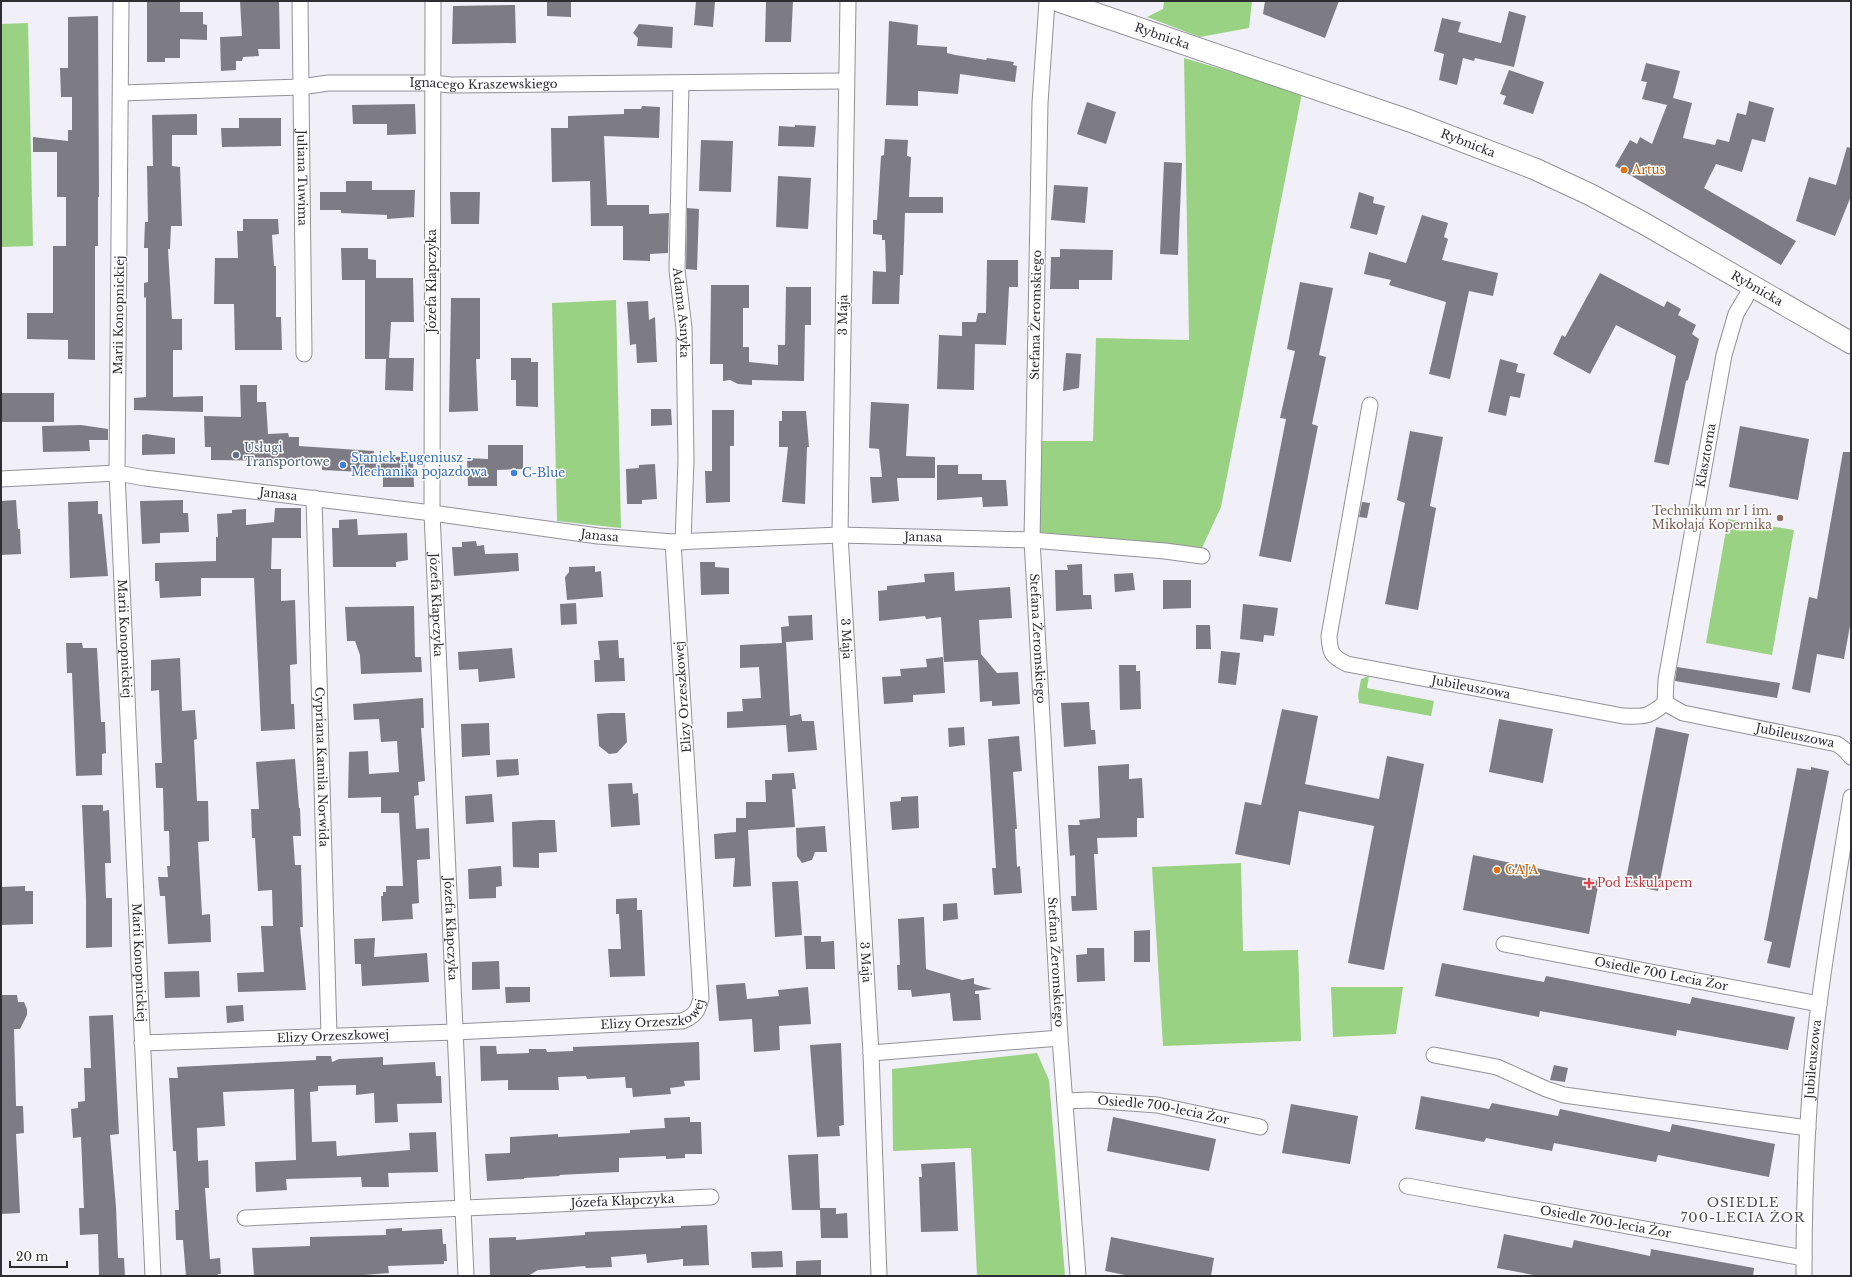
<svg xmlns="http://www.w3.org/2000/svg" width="1852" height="1277" viewBox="0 0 1852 1277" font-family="'Libre Baskerville',serif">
<rect width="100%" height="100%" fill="#f1eff8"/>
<path fill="#9ad283" d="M1164 1H1252L1249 28 1200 37 1147 17 1163 9Z
M28 23 33 246 1 247V24Z
M1184 58 1302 93 1221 507 1202 548 1038 532 1042 441H1093L1096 338 1189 340Z
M616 300 621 528 557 521 552 303Z
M1728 519 1794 530 1772 655 1706 643Z
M1369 676 1367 688 1434 701 1431 716 1359 703 1358 695 1361 679Z
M1241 863 1243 951 1298 950 1301 1041 1163 1046 1152 867Z
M1331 987H1403L1396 1034 1333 1037Z
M1037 1053 1049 1080 1065 1276H977L971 1148 893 1151 892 1069Z"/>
<path fill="#7d7c84" d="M147 1H180V12H203V24L207 25V40L180 39V58H165V62H147Z
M240 1H279L280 49H258L259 56 243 57 242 61H236V70L221 71 220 37 242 36Z
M547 1 571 2V17L547 16Z
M696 1H715L713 27 694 25Z
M766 1H793L791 42H765Z
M1265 1H1339L1325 38 1263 14Z
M515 5 516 43 452 44 453 6Z
M1509 11 1526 16 1514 67 1475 58 1474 61 1463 58 1457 85 1439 80 1444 54 1434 51 1442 18 1461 22 1458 32 1501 43Z
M98 16 99 197H98V246H95V360L68 359V340L27 339V313H53V246H66V197H57V152H33V137L68 141V130H72V97H61L60 68H68V17Z
M889 21 918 25 917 45 947 47V53L955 55 986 60 987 58 1014 62 1013 65 1017 66 1015 82 960 74 958 94 918 91V106L886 105Z
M639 24 673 27 672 48 637 46 638 38 633 33Z
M1646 63 1680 71 1673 98 1692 103 1683 138 1715 145 1717 139 1729 142 1737 113 1746 115 1749 101 1774 108 1765 142 1752 139 1742 172 1716 164 1704 188 1796 241 1781 265 1615 166 1630 140 1637 144 1640 137 1652 144 1667 105 1642 99 1647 82 1641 81Z
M1509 70 1544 82 1533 114 1503 104 1506 96 1500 94Z
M1087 102 1116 112 1106 144 1077 134Z
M415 104 416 134 387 135V124H353L352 105Z
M642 106 660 107 659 138 604 136 607 205H649V214L669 213 668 253 650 254V261L623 260V226H591L590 181 552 182 551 128H568V116L624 114V109H641Z
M197 114V135H172V166L180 167 182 226H171L170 249H168L172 319H182V350H173V397L203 396V412L134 410V398L146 397V297L144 298V283L148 282V248H144L145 222H148L147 166H153L152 115Z
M239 118H281V146L222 147 221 128H239Z
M795 125 816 126 814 147 778 146 779 126 795 127Z
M885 139 908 140 907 156 911 157 909 197H943V213H905L903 275H900L899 304H872L873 271 886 272 885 240H882V235L873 234V220H877L881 156 884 155Z
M701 140 733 141 731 192 699 191Z
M1847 147 1851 148V196L1835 236 1796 221 1809 177 1836 185Z
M1164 162 1182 163 1178 255 1160 254Z
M778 176 811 178 808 229 776 227Z
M346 181H372V190H415L414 217 387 219V215L341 213V210H320V192H346Z
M1054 185 1088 187 1085 223 1051 220Z
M450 192H480L479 224H451Z
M1359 192 1374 197 1373 203 1385 206 1377 235 1350 228Z
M687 208 699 209 697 270 686 269Z
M1422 215 1448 223 1444 237 1448 239 1442 260 1498 273 1493 296 1469 291 1450 379 1429 374 1446 302 1389 285 1391 280 1364 274 1369 252 1406 263Z
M243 219H278L279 234 272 235 274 266H276V317H281L282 350H235L234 304H214L215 258H238L237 231H243Z
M341 248H368V259L376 260V278H413L414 322H391L389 358H414L413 391 385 390 386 359H365V280H342Z
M1060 249 1113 250 1112 280H1079V289H1050L1051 257H1060Z
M987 260H1018V287H1009L1006 345 975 344 974 390 937 389 939 335 962 336V322H976L978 313H986Z
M1600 273 1664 307 1667 301 1681 309 1678 315 1696 325 1692 334 1699 339 1688 380 1686 381 1669 465 1654 462 1676 356 1616 325 1590 374 1553 354 1562 335 1565 337Z
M1300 282 1333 288 1319 355 1326 357 1312 424 1318 426 1291 562 1259 556 1286 419 1280 418 1295 351 1287 349Z
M711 285H749V308H743V347H749V362L778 365V345H785L786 287H811V325H805L804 381 752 380V385L738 384 730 380 723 381V364H710Z
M451 298H480V359H476L478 411 449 412Z
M648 301 649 320 655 317 657 362 637 363 636 344 630 345 627 302Z
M1066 353 1081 354 1079 388 1063 391Z
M511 358H531V362H538V407L516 406V380H511Z
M1500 359 1518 364 1516 372 1525 374 1520 398 1510 396 1506 416 1488 412Z
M240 385H257V402H266L268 434 288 433 289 437H299V446L374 451 373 456 406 457V461H413L414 487H383V473L322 470V461L211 460V447H205L204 416 241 417Z
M1 393H54V422H1Z
M871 402 909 404 906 456 935 457V478H897L899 501 872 503 870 477H882L879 449 869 448Z
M651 409H671L672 425 651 426Z
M712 410H734V446H730V502L706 503 705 471H712Z
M782 411H806L809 447H807L805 504 782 502 788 447H779V421H782Z
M81 425 108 429V440H89L90 451 43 452 42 426Z
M1740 426 1809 439 1798 500 1729 487Z
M1410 431 1443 437 1430 506 1436 508 1418 610 1385 604 1405 503 1397 500Z
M146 434 175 438V454L142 455V435Z
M488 445H523V469L497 470V486H468L467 458 488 459Z
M1843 452H1851V620L1844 659 1817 654 1810 693 1792 689 1809 597 1817 599Z
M655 464 657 499 642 500V504H627L626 469 639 468V465Z
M937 465H958V474H982V480H1006L1008 506 983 507 982 497 937 500Z
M16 500 18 529H20L21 554 1 555V501Z
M183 500V513H188L189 532 160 533V543L142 544 140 501Z
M98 501V514H102L108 576 70 578 68 502Z
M1362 502 1370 503 1367 518 1359 517Z
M275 508H301V538H272L271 569H281V601L295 600 297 664 290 665 291 704H294L295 729 261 731 254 578H201V596L160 598 159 581H155V563L216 561V537H218L217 514 232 513V510L246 509V525L274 522Z
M357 519 358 535 407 533 408 560 396 562V567H333L332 528H339V520Z
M476 541 477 546 484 545 485 554 518 553 519 571 454 576 452 547H462V542Z
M700 562H715V567L729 568V594L701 595Z
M1082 564 1083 595H1091L1092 609 1056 611 1055 570H1068L1067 565Z
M595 566V572L601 571 603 597 567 600 565 577 569 572V567Z
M954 572 955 591 1010 587 1012 618 979 620 981 654 997 673 1018 672 1020 704 992 706V701L980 702 978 660 944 662 941 617 926 619 925 616 879 621 878 591 887 590V586L925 582 924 574Z
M1133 573 1135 590 1115 592 1114 574Z
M1163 580H1191V608L1163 609Z
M576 603 577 624 561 625 560 604Z
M1243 604 1278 608 1274 636 1264 635 1263 642 1240 639Z
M414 606 415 657H421L422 672 361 674 360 655 355 641H347L345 607Z
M812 615 813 640 786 642 790 716 801 714 802 721H814L817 750 788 752 786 725 727 728V712L743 711 742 699 761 698 759 667 740 668V645L782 643 781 627 789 626 788 616Z
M1196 625H1210L1211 649H1196Z
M618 640 619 658H624L625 681 595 682 594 660H600L598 641Z
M66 643H82L83 648H97L101 722H105L106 753 102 754V775L76 776 72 673H67Z
M512 648 515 678 479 682 478 669 459 670 458 652Z
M1221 651 1240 653 1236 685 1218 683Z
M943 657 945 693 913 695V702L884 704 882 677 901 676 900 669 927 667 926 659Z
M180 658 182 711 195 710 197 739 194 740 197 801H208L209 841 198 842 202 915 210 914 211 942 168 944 165 896H160L158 877H168L167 866H170L169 831H164L163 788H156L155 763H162L159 690 151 691V660Z
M1119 665H1136V671H1140L1141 709 1120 710Z
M1677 667 1780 683 1777 698 1675 681Z
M423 698 424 728H421L425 781 418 782 419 795 414 796 416 829 429 828 430 859 417 860 419 903 412 904 413 919 382 921 381 896H383V892H386V886H403L399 813H381V797L348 798 349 752 368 751 369 774 399 772 397 741 381 742 379 719 354 720 353 704Z
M1089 702 1091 730H1095L1096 744 1064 747 1061 703Z
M1282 709 1318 716 1305 784 1379 799 1387 756 1424 764 1384 970 1348 963 1374 826 1299 811 1290 865 1235 854 1245 802 1261 805Z
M610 713H625L627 742 617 753 609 754 599 746 597 714Z
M1499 719 1553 729 1543 783 1489 772Z
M489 723 490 755 462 757 461 724Z
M964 727 965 745 949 747 948 728Z
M1656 727 1689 734 1658 891 1625 884Z
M1019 736 1022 771 1013 772 1017 829H1015L1017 867 1020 866 1022 893 994 895 992 868H996L988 739Z
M295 759 299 808H300L301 836H293L295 865H301L303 927H300L306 990 238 992 237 973 264 972 261 926H273L272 890 258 891 255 838H252L251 809H259L256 762Z
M518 759 519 775 497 777 496 760Z
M1129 764V779L1142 778 1144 818H1137V837L1097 838 1098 854H1094L1097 910 1072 911 1071 896H1076L1075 855 1070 856 1068 825H1080L1079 820 1100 818 1098 766Z
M1811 767 1829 771 1790 968 1767 963 1772 942 1764 940 1797 768 1811 770Z
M794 773 796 789H792L795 827 748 830 751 886 733 887 735 858 715 859 714 834 736 832V818H746V802H766L765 780H772V774Z
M632 783 633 794 638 793 640 825 611 827 608 784Z
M492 794 494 822 466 824 465 796Z
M918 796 919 828 892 830 890 802 901 801V797Z
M82 805H103V811L109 810 111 863H105L106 898H112V947L86 948V899Z
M540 820H555L557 852 539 853V868L513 867 512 822Z
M825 826 827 852H815L812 860 802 863 797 856 796 828Z
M1473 855 1599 881 1589 934 1463 910Z
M501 866 502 886 496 887V898L469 899 468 869Z
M798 881 802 935 775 937 772 882Z
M25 886V891H33V924L1 925V887Z
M637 898V910H642L645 976 610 977 608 949H621L619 914H616V899Z
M957 903 958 919 943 921V904Z
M924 917 926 969 962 980 974 978V984L992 989 975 991V994H979L981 1020 953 1021 950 993 912 997 911 990H898L897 965H900L898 919Z
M1150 930V962H1134V931Z
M804 936H821V942L834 941 835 969H806Z
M375 938 374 957 427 953 429 982 362 986 361 964H355L354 939Z
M1087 948H1104L1105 981 1077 982 1076 955 1087 954Z
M499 961 500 989 472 990V962Z
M1442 963 1544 982 1546 976 1690 1004 1692 997 1795 1017 1788 1050 1677 1030 1676 1036 1540 1011 1539 1017 1435 996Z
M199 971 200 997 165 998 164 972Z
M745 983 747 999 779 996 778 990 808 987 811 1024 779 1026 780 1050 754 1052 752 1019 719 1021 716 985Z
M505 987H530V1002L506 1003Z
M1 995H17L18 1002H24L27 1009V1015L20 1029H14L16 1106H23L24 1133 16 1134 20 1213 1 1214Z
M243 1005 244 1021 227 1023 226 1006Z
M113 1015 119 1134 110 1135 116 1207 118 1258H124L125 1276H99L98 1234 80 1235 79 1208H84L81 1137 73 1138 71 1109 78 1108V1102L85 1101 84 1068H91L89 1016Z
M699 1042 700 1080 684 1081 685 1086 670 1088 671 1094 633 1097 632 1088H626L625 1077 587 1079 586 1076 558 1077 559 1090H508V1080L481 1081 480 1046H496L497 1054 529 1053V1049H546L547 1052 573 1051V1047Z
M841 1043 844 1125 839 1126 840 1136 817 1137 810 1045Z
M316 1056H331L332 1062 339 1059 383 1057V1065L435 1062 436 1076H441L442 1103 397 1104 398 1122 375 1123 374 1093 356 1095V1085L318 1086V1091L310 1092 312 1142 336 1141 337 1156 410 1150 409 1133 436 1132 438 1172 388 1173 389 1187H362L361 1177 286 1179 287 1190 256 1192 255 1162 296 1160 294 1089 223 1092 225 1126 197 1128 198 1161 208 1160 209 1188H205L210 1259 220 1258 221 1274H218V1276H186L183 1240H176L175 1210H179L176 1151H173L169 1078H178L177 1067 316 1060Z
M1554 1065 1568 1068 1565 1082 1550 1080Z
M1421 1096 1489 1109 1492 1103 1558 1116 1560 1109 1670 1132 1672 1124 1775 1144 1769 1177 1658 1155 1656 1162 1554 1143 1552 1151 1486 1138 1484 1142 1415 1129Z
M1291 1104 1358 1116 1350 1164 1282 1153Z
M690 1117V1122H701L702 1154H685V1158L666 1159V1156L619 1158V1172L559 1175 560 1176 524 1178V1179L487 1181 485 1154 510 1153V1137L558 1134V1137L630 1133V1130L665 1128 664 1118Z
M1113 1117 1216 1139 1209 1171 1107 1151Z
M818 1154 820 1208H836V1214L847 1213 848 1238H821L820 1210H792L788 1155Z
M955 1162 958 1231 921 1232 919 1177H922L921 1164Z
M707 1225 709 1265 683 1266V1259L647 1263 646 1254 611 1257 612 1267 586 1268 585 1266 538 1270 528 1276H490L489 1238 516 1237V1240L585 1235V1232L681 1228V1226Z
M402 1228V1231L442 1229 443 1244H446L447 1261H444V1264L388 1266 389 1273 364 1275 254 1276 252 1248 310 1246V1237L386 1235V1229Z
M1504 1234 1572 1248 1574 1240 1650 1256 1651 1249 1754 1268 1753 1276H1539L1497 1268Z
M1111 1237 1214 1258 1211 1276H1130L1105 1271Z
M782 1251 783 1267 752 1268 751 1252Z
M821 1260V1276H796V1261Z"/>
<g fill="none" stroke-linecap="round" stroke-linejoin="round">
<defs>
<g id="street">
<path id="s1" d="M121 1 117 473 153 1276"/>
<path id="s2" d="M300 1 304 354"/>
<path id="s3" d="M433 1 432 513 466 1276"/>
<path id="s4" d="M848 1 840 535 871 1053 879 1276"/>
<path id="s5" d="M1047 1 1040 103 1032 540 1060 1038 1078 1276"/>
<path id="s6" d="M681 83 677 270 684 328 686 460 683 542"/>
<path id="s7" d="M121 93 301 87 328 83H432L451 85 846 81"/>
<path id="s8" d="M1370 405 1329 636C1330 653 1331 656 1347 664L1623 716C1644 717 1649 717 1665 703"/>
<path id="s9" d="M1 479 117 473 145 478 432 513 598 536 673 542 840 535 1032 540 1165 551 1202 556"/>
<path id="s10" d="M314 498 329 1036"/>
<path id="s11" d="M1665 703 1666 680 1724 355 1736 314 1753 285"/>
<path id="s12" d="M1665 703 1683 713 1837 744 1845 750 1851 757"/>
<path id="s13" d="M1504 944 1819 1004"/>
<path id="s14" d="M142 1043 455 1032 682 1021C695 1016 698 1011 701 998L673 542"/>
<path d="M871 1053 1060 1038"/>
<path d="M1434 1055 1497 1067 1546 1089 1564 1095 1808 1128"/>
<path id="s15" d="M1065 1101 1090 1100 1157 1105 1260 1127"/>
<path id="s16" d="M1407 1186 1804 1258"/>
<path id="s17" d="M245 1218 711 1197"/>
<path id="s18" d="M1804 1276C1804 1185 1807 1094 1819 1004 1828 934 1840 866 1851 797"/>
</g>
<g id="secondary">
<path id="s19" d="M1059 1 1410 121 1535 169 1589 194 1645 224 1851 343"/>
</g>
</defs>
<use href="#street" stroke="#929199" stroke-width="17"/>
<use href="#secondary" stroke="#929199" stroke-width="23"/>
<use href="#street" stroke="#fff" stroke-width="15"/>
<use href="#secondary" stroke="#fff" stroke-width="21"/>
</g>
<g fill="#e8710a" stroke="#fefefe" stroke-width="1.5">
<circle cx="1624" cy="170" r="4"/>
<circle cx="1497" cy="870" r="4"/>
</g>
<circle fill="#5c6f8a" stroke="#fefefe" stroke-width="1.5" cx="236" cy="455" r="4"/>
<g fill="#3f7fe0" stroke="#fefefe" stroke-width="1.5">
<circle cx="343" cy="465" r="4"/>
<circle cx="514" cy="473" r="4"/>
</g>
<circle fill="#8d6e63" stroke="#fefefe" stroke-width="1.5" cx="1780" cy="518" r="4"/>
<path fill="#e0444e" stroke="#fefefe" stroke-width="1.5" d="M1587 877h4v4h4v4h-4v4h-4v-4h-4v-4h4z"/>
<g text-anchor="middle" stroke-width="3" stroke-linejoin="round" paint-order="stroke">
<g font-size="12" fill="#2e2d31" stroke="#fefefe">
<text dy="4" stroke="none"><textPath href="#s19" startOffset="109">Rybnicka</textPath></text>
<text dy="4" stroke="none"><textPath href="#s7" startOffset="363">Ignacego Kraszewskiego</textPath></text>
<text dy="4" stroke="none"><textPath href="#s19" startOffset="433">Rybnicka</textPath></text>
<text dy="4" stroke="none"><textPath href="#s2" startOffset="177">Juliana Tuwima</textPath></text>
<text transform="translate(432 281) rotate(-90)" y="4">Józefa Kłapczyka</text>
<text dy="4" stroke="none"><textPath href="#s19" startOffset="757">Rybnicka</textPath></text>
<text dy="4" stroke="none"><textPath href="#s6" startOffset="230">Adama Asnyka</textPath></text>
<text transform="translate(119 315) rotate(-89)" y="4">Marii Konopnickiej</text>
<text transform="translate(843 315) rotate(-89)" y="4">3 Maja</text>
<text transform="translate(1036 315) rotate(-89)" y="4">Stefana Żeromskiego</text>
<text dy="4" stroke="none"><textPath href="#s11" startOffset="251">Klasztorna</textPath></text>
<text dy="4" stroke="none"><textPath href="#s9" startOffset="279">Janasa</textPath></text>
<text dy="4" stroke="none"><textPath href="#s9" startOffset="603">Janasa</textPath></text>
<text dy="4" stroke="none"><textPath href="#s9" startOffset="927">Janasa</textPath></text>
<text dy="4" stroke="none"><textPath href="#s3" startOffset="604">Józefa Kłapczyka</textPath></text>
<text dy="4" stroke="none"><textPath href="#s1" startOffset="638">Marii Konopnickiej</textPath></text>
<text dy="4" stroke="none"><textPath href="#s4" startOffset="638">3 Maja</textPath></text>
<text dy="4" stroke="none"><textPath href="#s5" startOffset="638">Stefana Żeromskiego</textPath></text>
<text dy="4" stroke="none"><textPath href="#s8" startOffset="397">Jubileuszowa</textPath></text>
<text transform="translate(683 697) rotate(-94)" y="4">Elizy Orzeszkowej</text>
<text dy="4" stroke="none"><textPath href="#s12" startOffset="135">Jubileuszowa</textPath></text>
<text dy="4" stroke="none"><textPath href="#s10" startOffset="269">Cypriana Kamila Norwida</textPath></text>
<text dy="4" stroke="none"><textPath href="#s3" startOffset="928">Józefa Kłapczyka</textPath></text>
<text dy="4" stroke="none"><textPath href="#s1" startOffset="962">Marii Konopnickiej</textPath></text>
<text dy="4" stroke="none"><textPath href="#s4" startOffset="962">3 Maja</textPath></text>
<text dy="4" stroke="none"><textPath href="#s5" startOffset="962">Stefana Żeromskiego</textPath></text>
<text dy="4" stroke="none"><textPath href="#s13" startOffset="160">Osiedle 700 Lecia Żor</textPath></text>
<text dy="4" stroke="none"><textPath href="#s14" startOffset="515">Elizy Orzeszkowej</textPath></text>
<text dy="4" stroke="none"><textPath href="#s14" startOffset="191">Elizy Orzeszkowej</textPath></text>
<text dy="4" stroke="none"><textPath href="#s18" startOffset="217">Jubileuszowa</textPath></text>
<text dy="4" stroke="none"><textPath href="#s15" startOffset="99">Osiedle 700-lecia Żor</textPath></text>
<text dy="4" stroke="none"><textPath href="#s17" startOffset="378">Józefa Kłapczyka</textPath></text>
<text dy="4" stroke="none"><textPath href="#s16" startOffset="202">Osiedle 700-lecia Żor</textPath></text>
</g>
<g font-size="12" fill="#c56008" stroke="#fefefe" text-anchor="start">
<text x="1632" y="174">Artus</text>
<text x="1505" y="874">GAJA</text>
</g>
<g font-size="12" fill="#4e5e75" stroke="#fefefe" text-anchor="start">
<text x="244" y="452">Usługi<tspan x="244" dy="14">Transportowe</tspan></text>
</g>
<g font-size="12" fill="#366cbe" stroke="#fefefe" text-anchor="start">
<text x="351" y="462">Staniek Eugeniusz -<tspan x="351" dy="14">Mechanika pojazdowa</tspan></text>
<text x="522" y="477">C-Blue</text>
</g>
<g font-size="12" fill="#785e54" stroke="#fefefe" text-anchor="end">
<text x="1772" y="515">Technikum nr 1 im.<tspan x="1772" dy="14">Mikołaja Kopernika</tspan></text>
</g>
<g font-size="12" fill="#be3a42" stroke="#fefefe" text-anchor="start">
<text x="1597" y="887">Pod Eskulapem</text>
</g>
<g font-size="13" letter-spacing="1" fill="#514f56" stroke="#fefefe">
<text x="1743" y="1207">OSIEDLE<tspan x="1743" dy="15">700-LECIA ŻOR</tspan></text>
</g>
</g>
<rect width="1852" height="1277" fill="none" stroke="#2e2d31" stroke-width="4"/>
<path d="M10 1261v6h57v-6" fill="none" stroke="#2e2d31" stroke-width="2"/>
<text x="16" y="1261" font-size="12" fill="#2e2d31" stroke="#fefefe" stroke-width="3" paint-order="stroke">20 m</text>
</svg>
